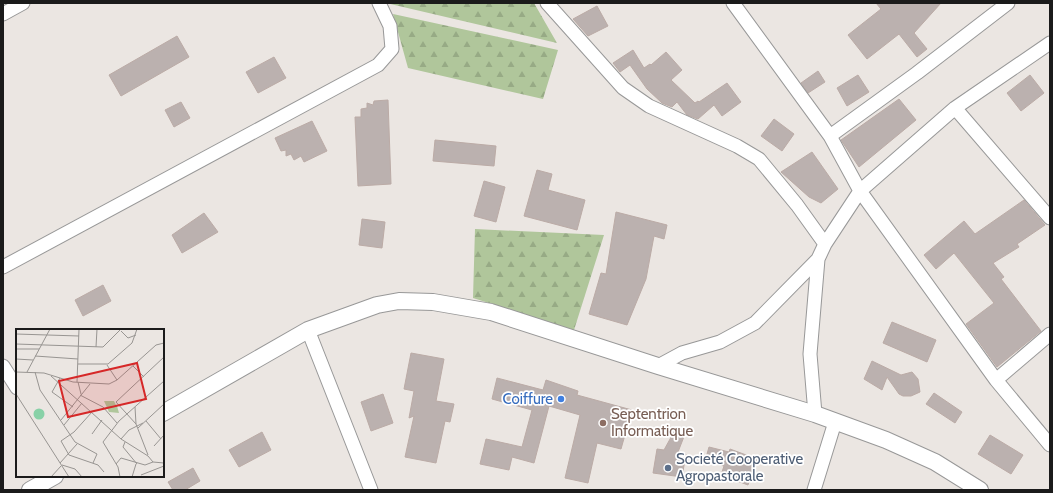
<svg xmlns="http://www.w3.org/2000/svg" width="1053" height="493" viewBox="0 0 1053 493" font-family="Cabin,sans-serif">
<defs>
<pattern id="forest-firs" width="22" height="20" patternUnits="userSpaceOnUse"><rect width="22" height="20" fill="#b0c69b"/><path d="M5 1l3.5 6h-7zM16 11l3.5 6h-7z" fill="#97aa85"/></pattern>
</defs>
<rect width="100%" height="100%" fill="#ebe6e2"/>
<path fill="url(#forest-firs)" d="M385 3H534L557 43 386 3Z
M393 14 558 50 543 99 408 68Z
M475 229 604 235 574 330 473 298Z"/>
<path fill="#bbb1af" stroke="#bbaba6" d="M876 3H941L914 33 927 49 917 57 899 34 867 59 848 35 881 9Z
M597 6 608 26 588 36 573 19Z
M177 36 189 57 121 96 109 75Z
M633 50 644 68 650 64 651 65 666 52 682 70 671 80 695 103 698 101 699 102 727 83 741 102 722 116 714 105 698 119 687 115 677 102 672 107 662 103 647 89 630 65 620 72 613 63Z
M274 57 286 78 258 93 246 72Z
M818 71 825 82 808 93 801 83Z
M858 75 869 92 847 106 837 88Z
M1030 75 1044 93 1021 111 1007 93Z
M899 99 916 120 859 167 841 140Z
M388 100 391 184 358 186 355 117H361V109L367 108V103L373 105 374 101Z
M181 102 190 118 174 127 165 110Z
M774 119 794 134 782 151 761 136Z
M312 121 327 151 304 162 301 156 294 160 291 154 286 156V150L281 151 275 138Z
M435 140 496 146 494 166 433 161Z
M812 152 838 189 821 203 809 197 781 172Z
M537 170 552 174 548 190 585 200 577 230 524 216Z
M484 181 505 187 496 222 474 216Z
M1024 200 1045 225 1017 244 1019 247 993 263 1004 277 1001 279 1041 331 997 367 966 324 994 303 954 253 936 269 924 255 964 221 975 234Z
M616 212 667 225 664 239 654 236 646 279 627 325 589 314 601 273 606 274Z
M204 213 218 232 182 253 172 235Z
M362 219 385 222 382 248 359 245Z
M103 285 111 301 83 316 75 300Z
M892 322 936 340 927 362 883 343Z
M411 353 444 359 436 401 454 404 450 422 445 421 436 463 405 457 414 416 409 418 414 391 404 389Z
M872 361 901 375 912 372 918 379 920 392 911 396H903L899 394 887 377 882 390 864 379Z
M497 378 543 390 546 380 578 391 577 395 632 410 621 449 597 443 588 483 565 478 580 415 549 406 534 463 512 457 509 470 480 464 486 439 522 447 532 410 492 399Z
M934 393 962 412 955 423 926 404Z
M383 394 393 423 371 431 361 402Z
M675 430 685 434 678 452 686 454 682 477 653 473 657 449 664 450Z
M262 432 271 450 239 467 229 450Z
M990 435 1023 455 1011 474 978 454Z
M709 447 729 452 730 449 757 459 748 485 721 475 724 466 705 461Z
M193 468 200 481 185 490H173L168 482Z"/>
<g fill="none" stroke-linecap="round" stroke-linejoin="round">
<defs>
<path id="minor" d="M547 3 623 88 649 106 737 146 759 159 797 205 825 244
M733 3 830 136 860 191 996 380 1050 445
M3 14 23 3
M955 108 1050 218
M830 136 917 73 1008 3
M3 267 378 65 392 49 390 26 379 3
M308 330 371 490
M3 366 17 388
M658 366 682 353 720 342 755 323 818 259 825 244 860 191 955 108 1050 43
M996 380 1050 334
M815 414 810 354 818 259
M814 490 835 422"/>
<path id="tertiary" d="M163 413 308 330 377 305 399 301 433 302 491 312 658 366 815 414 886 440 935 462 980 490
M30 490 55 476"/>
</defs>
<use href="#minor" stroke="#989898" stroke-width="15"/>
<use href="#tertiary" stroke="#989898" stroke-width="18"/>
<use href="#minor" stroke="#fff" stroke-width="13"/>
<use href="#tertiary" stroke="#fff" stroke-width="16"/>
</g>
<circle fill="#3f7fe0" stroke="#fff" stroke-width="1.5" cx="561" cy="399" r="4"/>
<circle fill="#8d6e63" stroke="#fff" stroke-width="1.5" cx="603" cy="423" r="4"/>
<circle fill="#5c6f8a" stroke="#fff" stroke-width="1.5" cx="668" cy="468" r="4"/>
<g text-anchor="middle" stroke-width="3.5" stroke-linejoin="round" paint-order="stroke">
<g font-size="15" fill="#366cbe" stroke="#fff" text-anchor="end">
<text x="553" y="404">Coiffure</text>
</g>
<g font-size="15" fill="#785e54" stroke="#fff" text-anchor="start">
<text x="611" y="419">Septentrion<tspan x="611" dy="17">Informatique</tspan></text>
</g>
<g font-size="15" fill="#4e5e75" stroke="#fff" text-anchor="start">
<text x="676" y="464">Societé Cooperative<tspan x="676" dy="17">Agropastorale</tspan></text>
</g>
</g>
<g transform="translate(16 329)">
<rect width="148" height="148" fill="#ebe6e2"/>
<path d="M88 72H98L100 76H95L101 77 103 84 93 83Z" fill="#b0c69b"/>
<path d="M17.5 85a5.5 5.5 0 1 1 11 0a5.5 5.5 0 1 1-11 0Z" fill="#88d1a7"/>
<path fill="none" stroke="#989592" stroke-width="1" d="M105 2 112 9 120 6M0 5 63 7M0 15 87 18 105 0M80 18 81 0M0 20H23M19 27 62 30M0 30 17 31M62 35H92L116 14 121 0M91 36 101 51M117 37 128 48M0 43 28 44 57 53 93 55 101 51 140 16 148 14M11 43 34 0M19 43 24 61 59 113 81 125 77 134M35 47 105 110 132 127 137 133 148 134M44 49 36 63 57 78M61 53 63 0M62 53 65 65M0 65 53 148M64 66 87 78 101 94M119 78 120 95 132 126M76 83 58 103 45 112 53 126 82 136 88 143M45 91 74 55M130 92 145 110M120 95 100 73 148 28M48 96 66 74M122 99 148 75M76 105 86 91M105 110 113 101 127 94M109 113 107 118 121 135M138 117 148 106M44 134 61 115M100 135 105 129 129 136 137 133M46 136 59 140 66 148M125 146 148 137M35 148 45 137M104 148 102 138 87 113 103 92 148 52M116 148 120 135"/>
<path fill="#d62828" fill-opacity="0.15" stroke="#d62828" stroke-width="2" d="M121 34 130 70 52 88 43 52Z"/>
<rect width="148" height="148" fill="none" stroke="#1b1b1b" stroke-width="2"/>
</g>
<rect width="1053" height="493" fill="none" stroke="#1b1b1b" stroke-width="8"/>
</svg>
